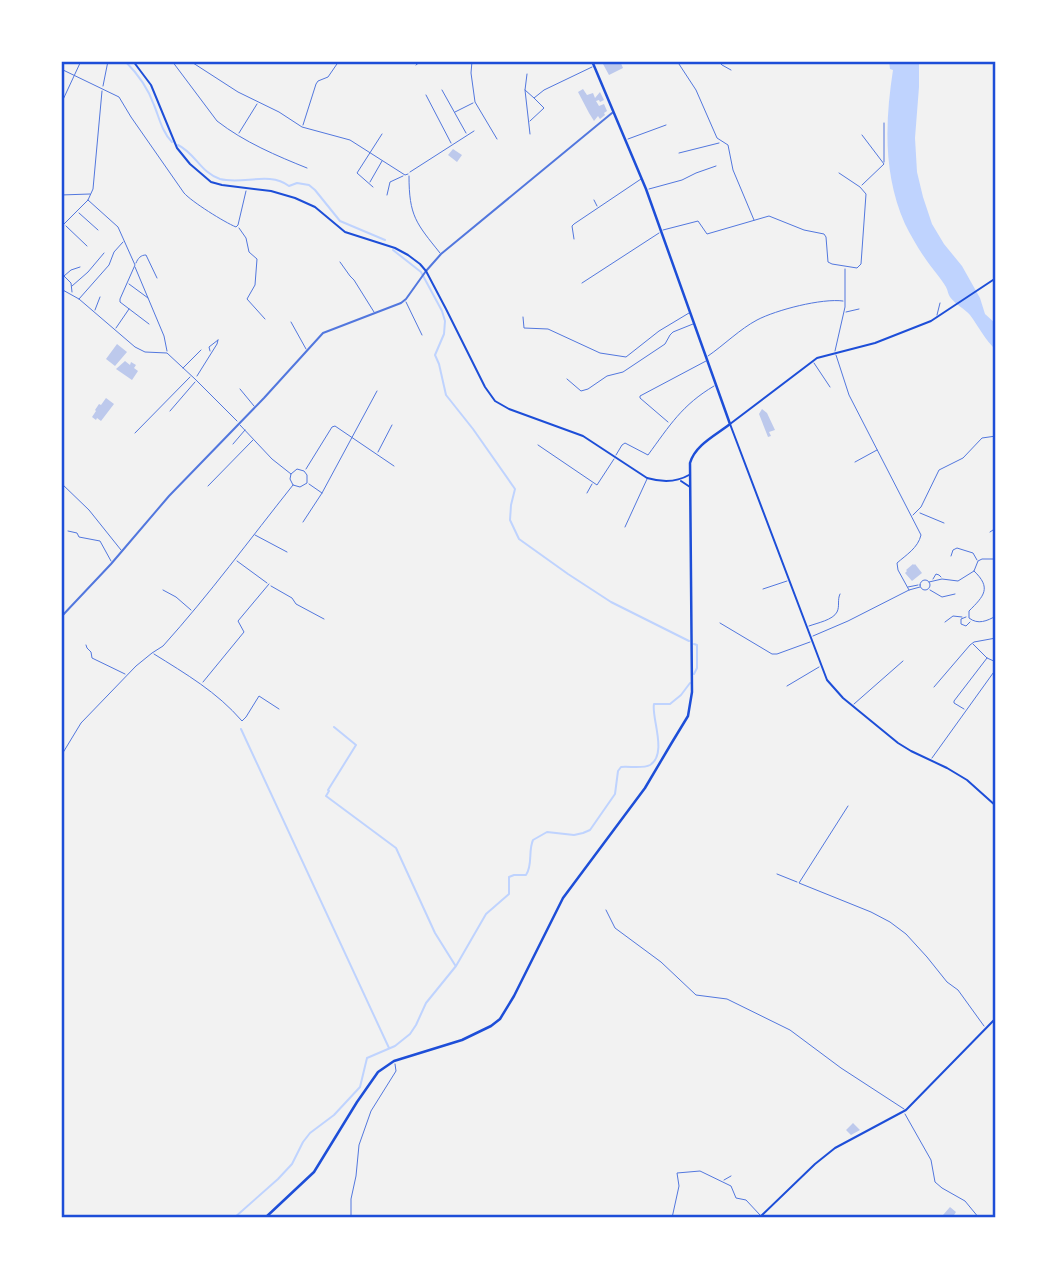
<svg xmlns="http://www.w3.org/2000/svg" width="1057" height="1279" viewBox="0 0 1057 1279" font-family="'Noto Sans',sans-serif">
<rect width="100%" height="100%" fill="#f2f2f2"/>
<path fill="#bfd3fe" d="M889 61H919V87L915 138 917 172 923 197 932 224 944 244 962 266 980 298 985 314 996 324V350C985 340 979 327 970 315 965 309 955 304 950 297 948 294 948 291 946 287 941 278 933 270 927 261 919 250 911 236 905 224 883 174 885 122 893 70L890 69Z"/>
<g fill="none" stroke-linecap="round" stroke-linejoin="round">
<path stroke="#bfd3fe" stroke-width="2" d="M125 61C137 73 148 88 154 105 159 117 162 132 172 142
M178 145C195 153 201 173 220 179 243 185 269 171 289 186L297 183 309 185 315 190 340 221 385 240
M393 250 421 272 442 311 445 321 444 334 435 355 439 364 446 395 473 429 515 489 511 505 510 520 519 539 568 574 611 602 689 641
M694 674 697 668V645L694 644
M334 727 356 745 328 790 329 791 326 796 396 848 435 933 455 965
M241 729 389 1048
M234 1218 278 1179 292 1164 303 1142 310 1133 334 1115 360 1087 367 1058 395 1046 410 1034 416 1025 426 1003 456 966 486 914 509 894V877L514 875H526C533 865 528 851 533 840L547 832 574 835 583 833 590 830 615 794 618 771 621 767C629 766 643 769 650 765 668 754 651 717 654 704H670L681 695 690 683"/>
</g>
<path fill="#bdc9ec" d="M609 61H620L623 68 609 75 603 64Z
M583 89 587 95 593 93 595 98 600 92 604 100 600 102 599 100 596 101 599 106 604 104 607 111 604 113 605 115 600 119 598 116 594 121 589 113 578 92Z
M453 149 462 155 457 162 448 155Z
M117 344 127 352 115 366 106 359Z
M125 361 130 365 131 362 136 365 134 368 138 371 132 380 116 369Z
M106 398 114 404 101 421 97 418 96 420 92 417 96 411 95 410 99 404 101 405Z
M762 409 767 413 775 430 769 432 771 436 768 437 759 414Z
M913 564 914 565 915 564 922 573 912 581 905 573 907 571 906 570Z
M853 1123 860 1130 851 1135 846 1130Z
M950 1207 956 1212 952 1218H946L943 1215Z"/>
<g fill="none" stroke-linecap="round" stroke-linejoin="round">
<path stroke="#5277de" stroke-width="1" d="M172 61 217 121C244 142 277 156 307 168
M190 61 238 92 279 112 302 127 350 140 405 175 408 174
M472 61 471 73 475 102 497 139
M677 61 696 90 717 138 728 145 733 170 754 220
M718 61 722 65 731 70
M416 65 421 61
M61 69 119 97 131 117 184 193C192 202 224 222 236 227L238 225 246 191
M527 74 525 90 530 134
M103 86 108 61
M442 90 466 133
M525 90 534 98 544 90 592 67
M426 95 451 143
M61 104 81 61
M455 112 473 103
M530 121 544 108 534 98
M884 123V162
M303 125 316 84 318 81 328 77 339 61
M239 133 257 104
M862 135 884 164 862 185
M628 139 666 125
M679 153 719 143
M410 172 474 131
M409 176C409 216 416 223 440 253
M370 182 382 161
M373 187 357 173 382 134
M649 189 682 180 696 173 716 166
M61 195 90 194
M387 195 390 182 403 176
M88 200 118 227 135 265 120 299V302L149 324
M594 200 597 206
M79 213 98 230
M66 226 87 246
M61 227 88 200 93 189 102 91
M239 228 246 238 249 252 257 259 255 285 247 299 265 319
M663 230 698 221 707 234 769 216 804 230 824 234 826 237 828 262 832 264 857 268 861 264 866 194 860 187 839 173
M574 239 572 226 574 224 641 179
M340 262 350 276 354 280 374 312
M136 263C138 258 141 255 146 255L157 278
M135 267 164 336 167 351
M61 273 71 283 72 292
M64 276 71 270 80 267
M582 283 659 233
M129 284 148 298
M72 286 88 272 104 253
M61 289 79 299 135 347 145 352 167 353 195 379 237 421
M79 299 109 265 114 252 123 242
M406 302 422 335
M95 310 100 297
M846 312 859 309
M937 315 940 303
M523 317 524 328 548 329 600 353 626 357 659 331 689 313
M291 322 306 349
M116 328 129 309
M210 351 209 347 218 340
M835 351 845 307V269
M836 355 849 395 921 535C918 548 906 555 897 563L898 570 909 590
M708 356C724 345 740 329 757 320 776 310 822 298 843 301
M814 363 830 387
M183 368 201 350
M197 376 217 344 218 340
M567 379 581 391 588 389 607 376 623 372 665 344 670 335 673 332 693 324
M240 389 254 406
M170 411 195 382
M994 411 996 425
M668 422 640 398V396L706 361
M240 425 272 459 291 474 290 479 293 485 300 487 307 483V475L304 471 297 469 291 474
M135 433 190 377
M233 444 245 430
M538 445 597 485 614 459
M378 452 392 425
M616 455 622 445 625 443 648 455C670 425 682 405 714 386
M855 462 877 450
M306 469 332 427 335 426 394 466
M61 483 89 510 121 550
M309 484 322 493
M208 486 253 440
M587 493 592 484
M920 513 944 523
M913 515 921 507 939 470 963 458 982 438 996 436
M303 522 322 493 377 391
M625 527 647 479
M68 531 77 533 79 537 100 541 111 561
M990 532 996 528
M255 535 287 552
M951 556 953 550 957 548 973 553 977 560
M237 561 267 583
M974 571C992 588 984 596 969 611V618C978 625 987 621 996 616
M933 579 936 574 939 575 941 577
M920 585a5 5 0 1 1 10 0a5 5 0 1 1-10 0Z
M929 582 942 579 958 581 974 571 978 561 982 559H996
M271 586 292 598 296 604 324 619
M908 587 918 585
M763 589 787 581
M163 590 176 597 191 610
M930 590 942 597 955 594
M966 617 961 619V624L966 626 970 622
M945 622 953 616 962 617
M720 623 772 654H777L810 642
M809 626C817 623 833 620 837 612 840 606 837 600 840 594
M813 636 848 621 909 590 920 587
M973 644 987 658 996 662
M86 645 87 648 91 652 92 658 125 674
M154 654C186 674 217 692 242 721L246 717 259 696 279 709
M203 682 244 632 238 621 269 584
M787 686 819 667
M934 687 970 645 974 642 996 638
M854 704 903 661
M964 709 954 703V701L987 658
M61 756 81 723 136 666 152 653 163 646C209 595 250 539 293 485
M932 758 996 669
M848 806 799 883 871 912 890 922 906 934 927 957 947 982 958 990 984 1026
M777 874 797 882
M606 910 615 928 661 962 696 995 727 999 790 1030 841 1068 904 1109
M905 1114 931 1160 935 1182 942 1188 965 1201 979 1218
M724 1180 731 1176
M351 1218V1199L356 1176 359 1145 371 1111 396 1071 395 1064
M672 1218 679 1186 677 1173 700 1171 731 1186 736 1198 746 1200 760 1215"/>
<path stroke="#5277de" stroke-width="2" d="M61 617 111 564 169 496 264 398 323 333 401 303 406 299 426 271 441 254 612 113"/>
<path stroke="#1d4ed8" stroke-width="2" d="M133 61 151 85 177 148 190 164 211 182 222 185 271 191 295 198 315 207 345 232 395 248 408 255 420 264 426 271 446 309 485 387 495 401 509 409 583 436 647 478C661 482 677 482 689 475
M996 278 931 321 875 343 817 358 730 424 827 680 843 698 898 743 911 751 947 768 967 780 996 806
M681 481 690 487
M759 1218 815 1164 835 1148 906 1110 996 1018"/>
<path stroke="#1d4ed8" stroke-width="2.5" d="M265 1218 314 1172 357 1102 378 1072 394 1061 462 1040 491 1026 500 1019 514 996 563 898 645 788 671 744 688 716 692 692 690 463C695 445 716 435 730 424L646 189 592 61"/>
</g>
<rect width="1057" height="1279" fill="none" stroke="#ffffff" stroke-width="126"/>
<rect x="63" y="63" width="931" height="1153" fill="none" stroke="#1d4ed8" stroke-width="2.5"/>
</svg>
